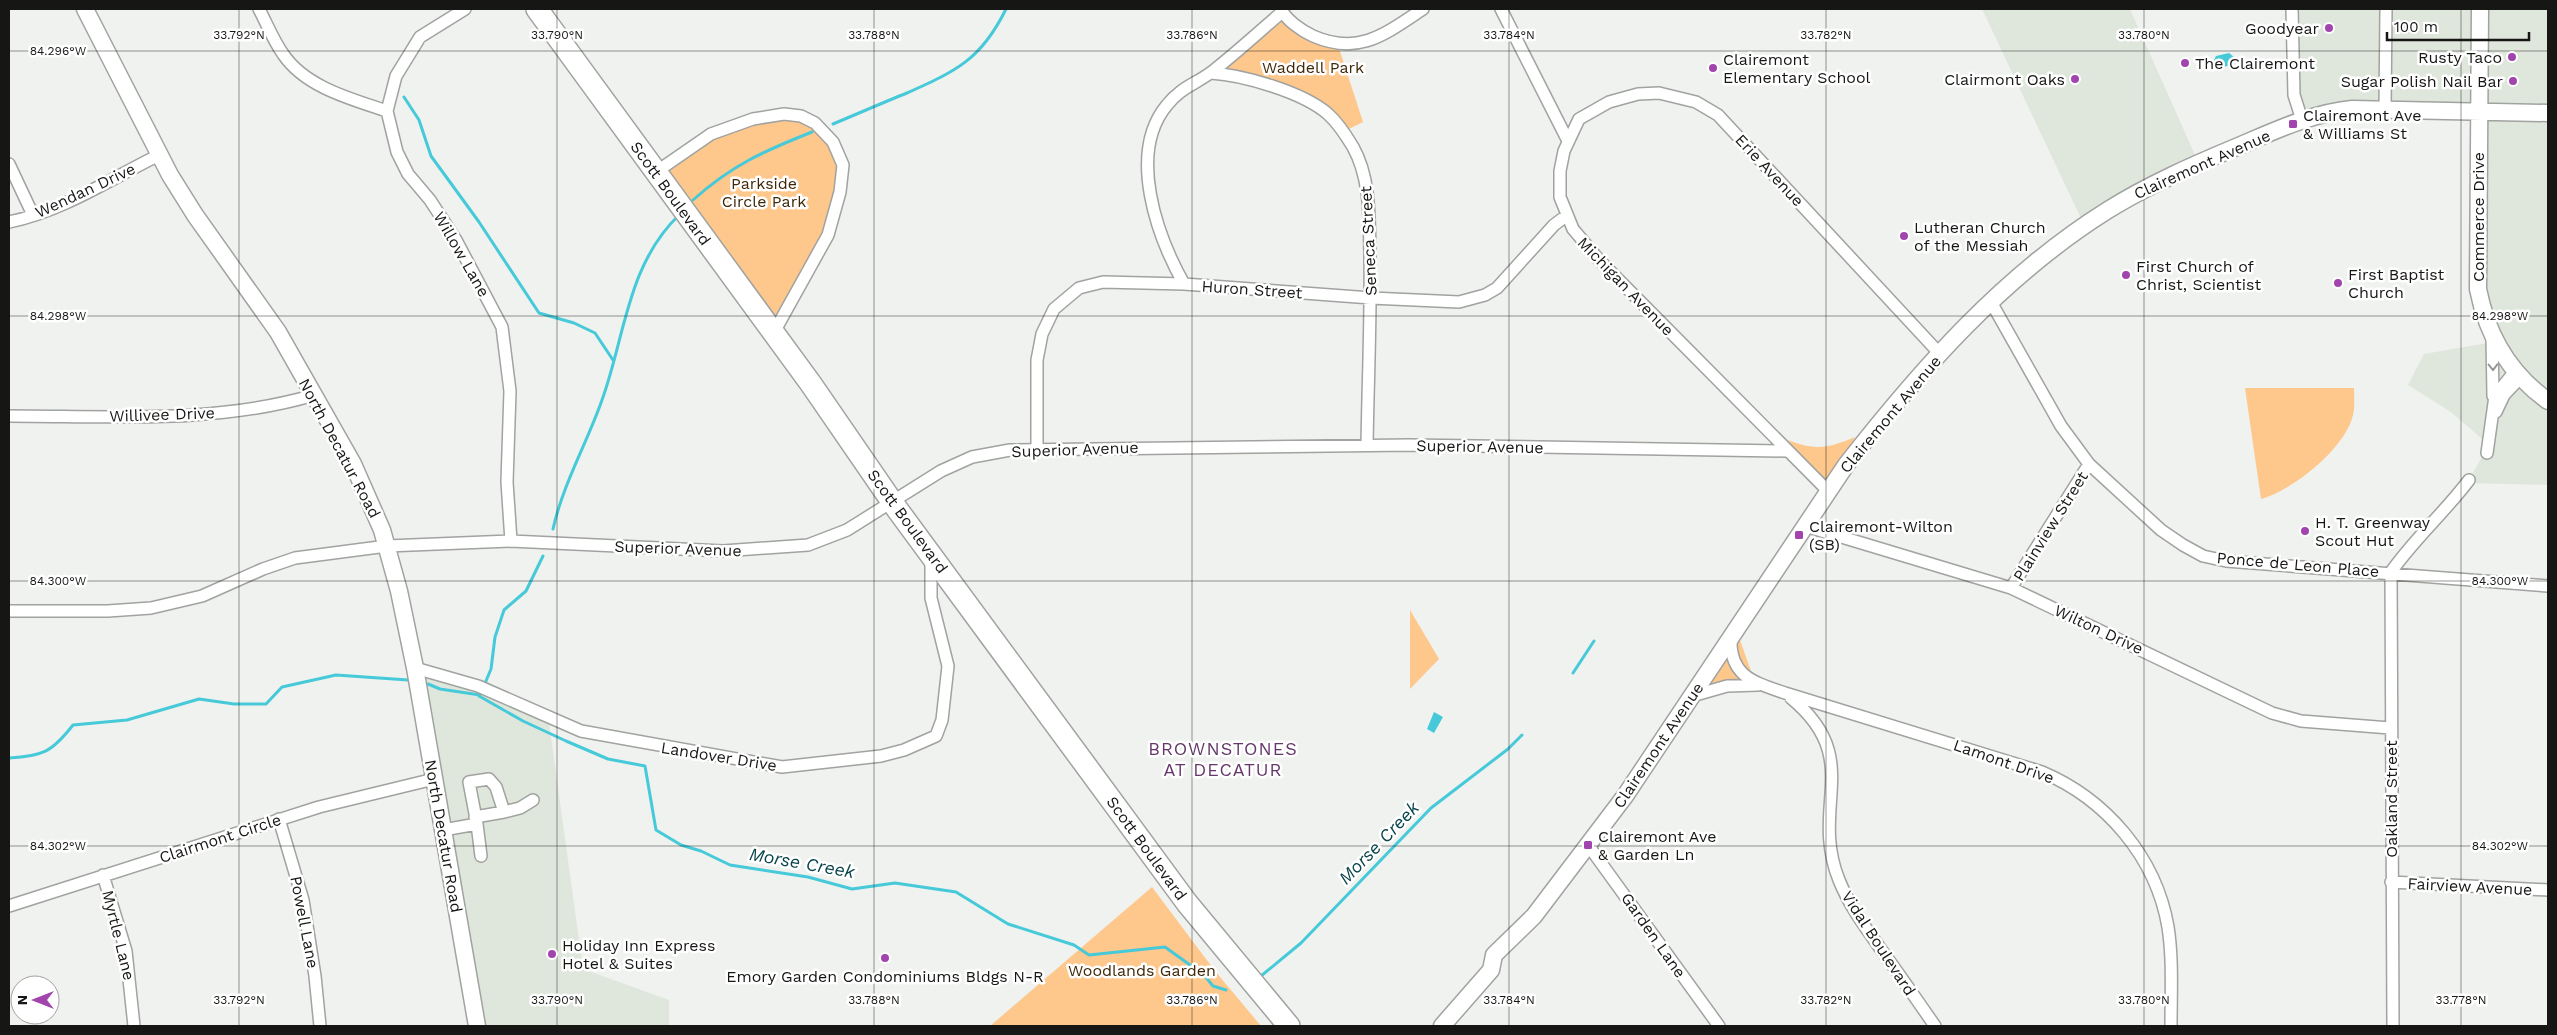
<svg xmlns="http://www.w3.org/2000/svg" width="2557" height="1035" viewBox="0 0 2557 1035" font-family="'Work Sans',sans-serif">
<rect width="100%" height="100%" fill="#eff2ee"/>
<path fill="#dfe7dd" d="M1982 9H2130L2199 164 2086 229Z
M2291 9H2548V485L2467 483 2489 445 2451 412 2408 385 2424 354 2493 342 2477 293 2478 113 2358 107 2301 126Z
M414 672 485 680 548 715 583 969 669 1000V1026H482Z"/>
<path fill="#fec78c" d="M1282 16 1292 24 1336 39 1363 122 1343 132 1330 112 1221 70Z
M781 118 805 121 829 144 840 171 828 225 773 325 661 163C698 142 740 123 781 118Z
M2245 388H2354C2354 396 2355 407 2353 415 2345 449 2293 490 2261 499Z
M1855 437 1827 492 1788 440C1815 451 1829 448 1855 437Z
M1410 610 1439 659 1410 689Z
M1736 629 1751 671 1772 688 1703 692Z
M1152 887 1215 971 1261 1026H990Z"/>
<path fill="#46c9d9" d="M2229 53 2234 57 2230 65 2221 68 2213 62 2216 56Z
M1434 712 1443 717 1434 733 1427 729Z"/>
<g fill="none" stroke-linecap="round" stroke-linejoin="round">
<path stroke="#46c9d9" stroke-width="3" d="M404 97 419 120 431 156 479 222 539 313 574 323 595 333 613 360
M833 124C857 114 882 103 907 93 956 71 981 60 1006 9
M693 200C732 165 764 151 812 132
M553 529C563 484 587 443 602 400 625 337 627 265 679 215
M1573 673 1594 641
M486 681 491 669 495 637 504 610 526 591 543 556
M428 684 440 689 480 695
M479 696 523 721 566 741 608 759 645 766 656 830 681 845 701 851 730 865 808 877 852 889 895 883 956 892 1008 924 1074 945 1089 955 1165 947 1204 975 1213 986 1226 990
M9 758C43 756 52 752 73 725L127 720 199 699 234 704H266L282 687 336 675 408 680
M1261 976 1301 943 1431 808 1508 749 1522 735"/>
<defs>
<path id="street" d="M259 9C267 24 273 40 283 54 305 87 351 99 387 111
M465 9 420 37 396 76 387 111 397 152 408 174 430 200 456 240 502 327 510 391 507 482 511 541
M1281 9C1286 20 1302 31 1313 36 1359 56 1385 34 1423 9
M1501 9 1568 141
M2292 9 2294 95 2302 120
M1211 73C1243 75 1303 92 1328 114 1337 122 1347 137 1353 147 1371 179 1369 219 1370 255 1371 318 1368 381 1367 445
M2385 109 2386 9
M9 164 33 215
M656 172 711 134 753 119 784 114 801 116 815 123 833 142 843 165 840 192 828 235 773 334
M9 222C63 211 110 179 159 155
M1184 284C1157 236 1127 153 1167 105 1181 87 1196 84 1213 71 1236 53 1259 32 1282 12
M1991 302 2061 426 2089 464 2161 530 2183 545 2203 556 2226 561 2548 586
M2492 337 2493 396
M2496 412 2504 395 2521 377
M9 416C110 416 216 424 314 395
M1037 448V360L1042 334 1054 309 1079 288 1103 282 1184 284 1371 298 1459 302 1485 295 1497 288 1554 225 1566 216
M2487 453 2495 396 2515 371
M1828 491 1600 261 1573 229 1560 197V171L1564 151 1579 119 1609 102 1638 94 1659 93 1696 102 1718 115 1940 354
M1805 526 2011 588 2272 713 2301 721 2390 728
M2011 588 2089 464
M9 611H108L151 608 202 596 263 569 295 558 387 546 511 541 723 551 808 545 847 530 941 471 972 457 1010 450 1409 445 1786 451
M1731 637C1729 676 1753 682 1785 693L2042 772C2106 799 2156 857 2168 927 2173 959 2171 993 2171 1026
M415 668 478 686 581 731 782 767 881 756 904 750 936 736 942 720 948 666 931 598V556
M1692 696 1727 686 1758 685
M1791 698C1865 759 1809 806 1839 880 1849 905 1865 927 1880 948 1899 974 1917 1000 1935 1026
M475 817 504 812
M279 819 303 900 315 976 320 1026
M477 824 481 856
M443 830 477 824 469 782 489 779 496 787 504 812 520 808 533 800
M1588 845 1719 1026
M103 875 126 951 134 1026
M2391 882 2548 890
M9 906 319 807 434 779
M2393 1026 2391 572C2414 539 2445 512 2469 480"/>
<path id="secondary" d="M85 9 170 175 195 215 278 332 353 464 382 530 399 591 415 668 477 1026
M2480 9 2478 289C2487 335 2510 374 2548 401
M1442 1026 1491 970 1494 955 1534 916 1625 796 1846 465C1921 369 2004 275 2108 210 2148 185 2191 166 2234 148 2272 132 2311 113 2352 109L2548 113"/>
<path id="highway" d="M537 9 811 384 897 509 1187 903 1289 1026"/>
</defs>
<use href="#street" stroke="#a0a39f" stroke-width="14"/>
<use href="#secondary" stroke="#a0a39f" stroke-width="19"/>
<use href="#highway" stroke="#a0a39f" stroke-width="24"/>
<use href="#street" stroke="#fff" stroke-width="11"/>
<use href="#secondary" stroke="#fff" stroke-width="16"/>
<use href="#highway" stroke="#fff" stroke-width="21"/>
</g>
<defs><path id="oneway-chevron" d="M-2-3.5L2.5 0L-2 3.5" fill="none" stroke-width="1.6" stroke-linecap="round" stroke-linejoin="round" transform="scale(1.25)"/></defs>
<use stroke="#969796" href="#oneway-chevron" transform="translate(2493 367) rotate(89)"/>
<path fill="none" stroke="#161715" stroke-width="1" stroke-opacity="0.45" d="M239 9V1026M557 9V1026M874 9V1026M1192 9V1026M1509 9V1026M1826 9V1026M2144 9V1026M2461 9V1026M9 51H2548M9 316H2548M9 581H2548M9 846H2548"/>
<g fill="#a244ae" stroke="#fff" stroke-width="2">
<circle cx="2329" cy="28" r="5"/>
<circle cx="2512" cy="57" r="5"/>
<circle cx="2185" cy="63" r="5"/>
<circle cx="1713" cy="68" r="5"/>
<circle cx="2075" cy="79" r="5"/>
<circle cx="2513" cy="81" r="5"/>
<rect x="2288" y="119" width="10" height="10" rx="2.5"/>
<circle cx="1904" cy="236" r="5"/>
<circle cx="2126" cy="275" r="5"/>
<circle cx="2338" cy="283" r="5"/>
<circle cx="2305" cy="531" r="5"/>
<rect x="1794" y="530" width="10" height="10" rx="2.5"/>
<rect x="1583" y="840" width="10" height="10" rx="2.5"/>
<circle cx="552" cy="954" r="5"/>
<circle cx="885" cy="958" r="5"/>
</g>
<g text-anchor="middle" stroke-width="5" stroke-linejoin="round" paint-order="stroke">
<g font-size="16" fill="#161715" stroke="#fff" text-anchor="start">
<text x="2319" y="34" text-anchor="end">Goodyear</text>
<text x="2502" y="63" text-anchor="end">Rusty Taco</text>
<text x="1723" y="65">Clairemont<tspan x="1723" dy="18">Elementary School</tspan></text>
<text x="2195" y="69">The Clairemont</text>
<text x="2065" y="85" text-anchor="end">Clairmont Oaks</text>
<text x="2503" y="87" text-anchor="end">Sugar Polish Nail Bar</text>
<text x="2303" y="121">Clairemont Ave<tspan x="2303" dy="18">&amp; Williams St</tspan></text>
<text x="1914" y="233">Lutheran Church<tspan x="1914" dy="18">of the Messiah</tspan></text>
<text x="2136" y="272">First Church of<tspan x="2136" dy="18">Christ, Scientist</tspan></text>
<text x="2348" y="280">First Baptist<tspan x="2348" dy="18">Church</tspan></text>
<text x="2315" y="528">H. T. Greenway<tspan x="2315" dy="18">Scout Hut</tspan></text>
<text x="1809" y="532">Clairemont-Wilton<tspan x="1809" dy="18">(SB)</tspan></text>
<text x="1598" y="842">Clairemont Ave<tspan x="1598" dy="18">&amp; Garden Ln</tspan></text>
<text x="562" y="951">Holiday Inn Express<tspan x="562" dy="18">Hotel &amp; Suites</tspan></text>
<text x="885" y="982" text-anchor="middle">Emory Garden Condominiums Bldgs N-R</text>
</g>
<g font-size="16" fill="#402708" stroke="#fff">
<text x="1313" y="73">Waddell Park</text>
<text x="764" y="189">Parkside<tspan x="764" dy="18">Circle Park</tspan></text>
<text x="1142" y="976">Woodlands Garden</text>
</g>
<g font-size="16" fill="#161715" stroke="#fff">
<text transform="translate(2202 164) rotate(-24)" y="6">Clairemont Avenue</text>
<text transform="translate(1770 170) rotate(47)" y="6">Erie Avenue</text>
<text transform="translate(85 190) rotate(-25)" y="6">Wendan Drive</text>
<text transform="translate(671 193) rotate(54)" y="6">Scott Boulevard</text>
<text transform="translate(2478 217) rotate(-90)" y="6">Commerce Drive</text>
<text transform="translate(1368 241) rotate(-93)" y="6">Seneca Street</text>
<text transform="translate(462 254) rotate(60)" y="6">Willow Lane</text>
<text transform="translate(1626 286) rotate(46)" y="6">Michigan Avenue</text>
<text transform="translate(1252 289) rotate(4)" y="6">Huron Street</text>
<text transform="translate(162 414) rotate(-2)" y="6">Willivee Drive</text>
<text transform="translate(1890 414) rotate(-50)" y="6">Clairemont Avenue</text>
<text transform="translate(1480 446) rotate(1)" y="6">Superior Avenue</text>
<text transform="translate(340 448) rotate(62)" y="6">North Decatur Road</text>
<text transform="translate(1075 449) rotate(-2)" y="6">Superior Avenue</text>
<text transform="translate(908 521) rotate(54)" y="6">Scott Boulevard</text>
<text transform="translate(2050 526) rotate(-58)" y="6">Plainview Street</text>
<text transform="translate(678 548) rotate(2)" y="6">Superior Avenue</text>
<text transform="translate(2298 564) rotate(5)" y="6">Ponce de Leon Place</text>
<text transform="translate(2099 629) rotate(25)" y="6">Wilton Drive</text>
<text transform="translate(1658 745) rotate(-56)" y="6">Clairemont Avenue</text>
<text transform="translate(719 756) rotate(9)" y="6">Landover Drive</text>
<text transform="translate(2004 761) rotate(19)" y="6">Lamont Drive</text>
<text transform="translate(2391 799) rotate(-90)" y="6">Oakland Street</text>
<text transform="translate(444 836) rotate(80)" y="6">North Decatur Road</text>
<text transform="translate(220 838) rotate(-18)" y="6">Clairmont Circle</text>
<text transform="translate(1147 848) rotate(54)" y="6">Scott Boulevard</text>
<text transform="translate(2470 886) rotate(3)" y="6">Fairview Avenue</text>
<text transform="translate(305 922) rotate(79)" y="6">Powell Lane</text>
<text transform="translate(119 935) rotate(76)" y="6">Myrtle Lane</text>
<text transform="translate(1654 935) rotate(55)" y="6">Garden Lane</text>
<text transform="translate(1879 943) rotate(57)" y="6">Vidal Boulevard</text>
</g>
<g font-size="18" letter-spacing="1" fill="#65366a" stroke="#fff">
<text x="1223" y="755">BROWNSTONES<tspan x="1223" dy="21">AT DECATUR</tspan></text>
</g>
<g font-size="18" font-style="italic" fill="#08444b" stroke="#fff">
<text transform="translate(1379 843) rotate(-46)" y="6">Morse Creek</text>
<text transform="translate(802 863) rotate(10)" y="6">Morse Creek</text>
</g>
</g>
<g font-size="12" text-anchor="middle" fill="#161715" stroke="#fff" stroke-width="5" stroke-linejoin="round" paint-order="stroke">
<text x="239" y="39">33.792°N</text>
<text x="557" y="39">33.790°N</text>
<text x="874" y="39">33.788°N</text>
<text x="1192" y="39">33.786°N</text>
<text x="1509" y="39">33.784°N</text>
<text x="1826" y="39">33.782°N</text>
<text x="2144" y="39">33.780°N</text>
<text x="58" y="55">84.296°W</text>
<text x="2500" y="320">84.298°W</text>
<text x="58" y="320">84.298°W</text>
<text x="2500" y="585">84.300°W</text>
<text x="58" y="585">84.300°W</text>
<text x="2500" y="850">84.302°W</text>
<text x="58" y="850">84.302°W</text>
<text x="239" y="1004">33.792°N</text>
<text x="557" y="1004">33.790°N</text>
<text x="874" y="1004">33.788°N</text>
<text x="1192" y="1004">33.786°N</text>
<text x="1509" y="1004">33.784°N</text>
<text x="1826" y="1004">33.782°N</text>
<text x="2144" y="1004">33.780°N</text>
<text x="2461" y="1004">33.778°N</text>
</g>
<rect width="2557" height="1035" fill="none" stroke="#161715" stroke-width="20"/>
<g transform="translate(35 1000) rotate(270)"><circle r="24" fill="#ffffff" stroke="#a2a2a1"/>
<path d="M0-4L9 19L0 12L-9 19Z" fill="#a244ae"/>
<text y="-8" font-size="14" font-weight="bold" text-anchor="middle" fill="#161715">N</text>
</g>
<path d="M2387 32v8h142v-8" fill="none" stroke="#161715" stroke-width="2.5"/>
<text x="2394" y="32" font-size="15" fill="#161715" stroke="#ffffff" stroke-width="4" paint-order="stroke">100 m</text>
</svg>
